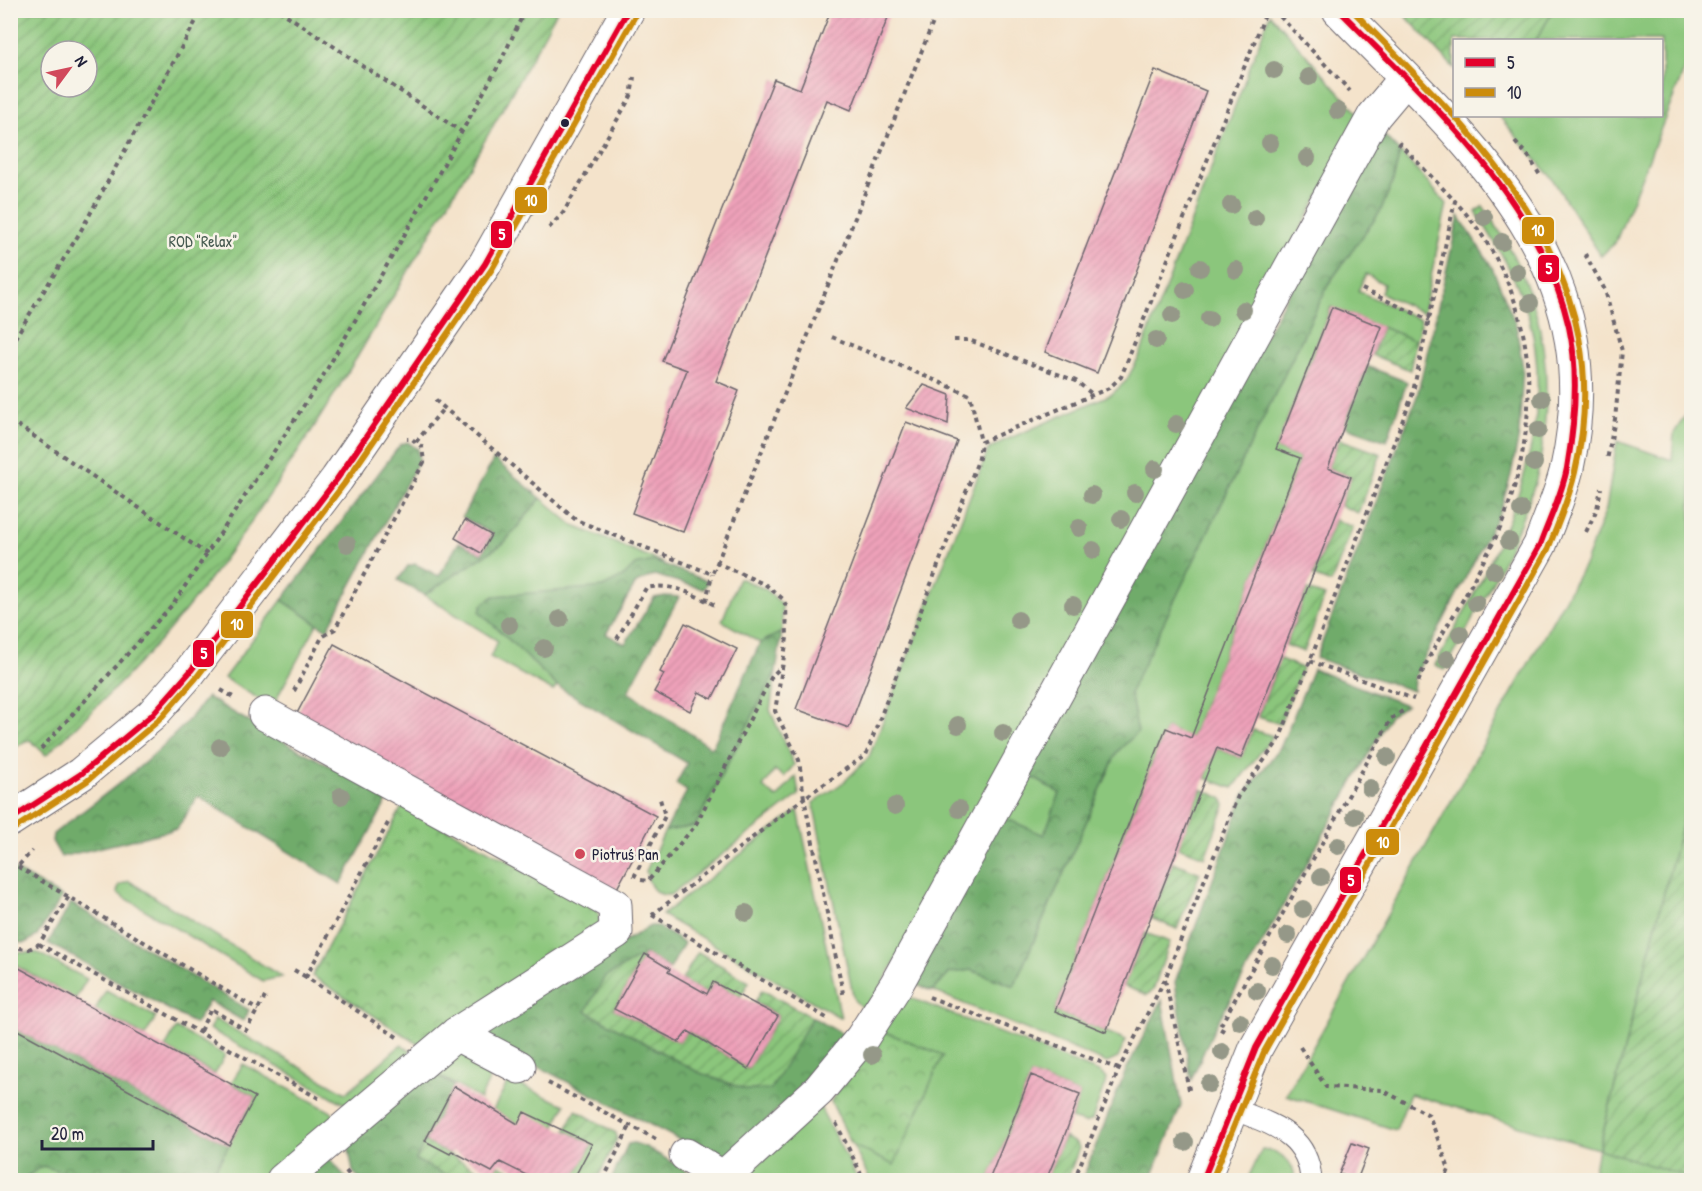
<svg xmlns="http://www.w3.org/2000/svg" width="1702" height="1191" viewBox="0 0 1702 1191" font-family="'Patrick Hand',sans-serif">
<defs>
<pattern id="forest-crowns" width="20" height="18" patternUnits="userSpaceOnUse" patternTransform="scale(1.5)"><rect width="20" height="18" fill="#70ab6b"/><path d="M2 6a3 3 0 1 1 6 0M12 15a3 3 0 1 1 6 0" fill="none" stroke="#5c8b59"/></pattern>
<pattern id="park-crowns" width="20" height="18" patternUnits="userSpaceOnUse" patternTransform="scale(1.5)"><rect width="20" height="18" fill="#8bc67b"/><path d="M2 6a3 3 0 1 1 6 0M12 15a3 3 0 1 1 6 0" fill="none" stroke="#71a066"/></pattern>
<pattern id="garden-furrows" width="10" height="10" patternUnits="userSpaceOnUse" patternTransform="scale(1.5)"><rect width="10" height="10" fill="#8bc67b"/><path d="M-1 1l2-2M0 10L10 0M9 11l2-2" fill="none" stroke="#71a066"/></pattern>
<pattern id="building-hatch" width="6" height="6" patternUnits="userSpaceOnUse" patternTransform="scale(1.5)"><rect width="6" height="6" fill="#eea1b9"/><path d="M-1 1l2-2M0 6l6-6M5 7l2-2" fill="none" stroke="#cc8aa0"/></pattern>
</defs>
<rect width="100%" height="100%" fill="#f7f3e8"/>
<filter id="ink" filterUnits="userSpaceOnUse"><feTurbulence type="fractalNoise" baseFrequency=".0167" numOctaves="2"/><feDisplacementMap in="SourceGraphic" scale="12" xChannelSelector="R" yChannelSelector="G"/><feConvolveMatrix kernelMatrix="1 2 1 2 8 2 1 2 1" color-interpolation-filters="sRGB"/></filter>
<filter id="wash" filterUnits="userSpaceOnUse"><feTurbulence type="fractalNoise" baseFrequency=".008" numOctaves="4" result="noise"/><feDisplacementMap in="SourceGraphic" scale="24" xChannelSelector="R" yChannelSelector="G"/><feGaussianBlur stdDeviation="1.35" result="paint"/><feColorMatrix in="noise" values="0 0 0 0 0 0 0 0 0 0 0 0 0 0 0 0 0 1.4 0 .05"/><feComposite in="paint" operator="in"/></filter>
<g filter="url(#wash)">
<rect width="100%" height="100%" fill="#f4e3cb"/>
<path fill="#8bc67b" stroke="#56745b" stroke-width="1.5" d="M1553 11H1691V53L1616 241 1601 256 1553 180 1499 116H1662V40H1536Z
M1270 14 1362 118 879 990 863 1009 854 1000 813 803 844 782 869 757 988 450 1001 442 1112 394 1126 381 1140 355Z
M1400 152 1447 204 1423 313 1381 293 1384 284 1366 274 1358 291 1421 320 1416 341 1331 307 1276 449 1300 458 1191 738 1166 728 1055 1011 1126 1040 1118 1058 1107 1063 933 991 950 973 971 970 1014 986 1117 752 1137 732 1129 693 1329 283 1380 212 1393 181Z
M1483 206C1530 273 1552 337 1545 419 1543 441 1541 465 1534 486 1513 551 1477 610 1445 670L1435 665C1492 563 1557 452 1532 331 1523 288 1499 248 1476 212Z
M1691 407V787L1599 1148 1691 1178V1180H1592L1598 1149 1410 1094 1396 1130 1286 1095 1585 563 1606 509 1617 441 1672 460 1674 433Z
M541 498 574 526 664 563C632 557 628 581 602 587 574 595 525 594 495 596L480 612 557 686 553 691 490 657 498 641 424 595 504 543Z
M739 578 765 589 782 604V632L760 643 722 621Z
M282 600 317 624 272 707 224 678Z
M776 671 770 710 794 765 784 777 775 770 763 787 777 798 796 776 799 795 670 895C654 896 649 886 646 871L665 831 695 826Z
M1253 730 1273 736 1233 788 1205 778 1217 748 1241 758Z
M1023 772 1060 793 1044 836 1000 816Z
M798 810 841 1018 662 915Z
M129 881 140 888 282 977 263 981 117 893 119 885Z
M11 952 38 953 87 979 75 999 11 963Z
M106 990 156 1017 145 1036 95 1010Z
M906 996 1101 1073 1106 1079 1105 1084 1092 1120 1085 1123 1071 1119 1080 1094 1031 1075 989 1180H870L831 1101Z
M215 1019 346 1093 401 1045 415 1053 347 1105 209 1029Z
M176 1028 225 1055 215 1074 165 1048Z
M453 1048 490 1068 493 1072 480 1099 428 1069Z
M243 1064 330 1111 336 1117 263 1180H215L216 1168 255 1097 231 1083Z
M509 1080 565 1105 554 1128 518 1124 493 1110Z
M820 1107 858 1180H748L743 1178Z
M1262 1149C1279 1150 1295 1162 1295 1180H1247Z
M43 1166 88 1180H21Z"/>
<path fill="url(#forest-crowns)" stroke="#496653" stroke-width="1.5" d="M1379 130 1400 152 1393 181 1380 212 1329 283 1130 692 1138 732 1117 752 1014 986 971 970 950 973 932 991 914 984 1000 816 1044 835 1060 793 1023 772Z
M1459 216 1492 267 1516 325 1523 368 1519 435 1511 475 1500 511 1414 678 1413 691 1316 658 1417 396Z
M1367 366 1407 382 1387 441 1344 426Z
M407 442 418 449 419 460 327 630 282 600 400 445Z
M494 459 541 498 504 543 424 595 398 580 408 566 415 564 439 576 459 542 482 554 493 534 462 517Z
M653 561 708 581 704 589 654 575 636 583 606 634 625 644 654 598 665 596 679 597 628 692 712 748 760 643 782 632 776 671 695 826 665 831 687 791 676 784 687 763 557 686 480 612 482 605 494 596 603 587 624 576 635 565Z
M1313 669 1406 705 1390 716 1216 1025 1191 1080 1175 982 1244 795 1281 746Z
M207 697 270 734 389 797 341 884 198 796 177 829 61 857 52 841 53 834C107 792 166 753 207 697Z
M10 867 62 897 37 936 25 943 11 942Z
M71 903 249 1010 243 1021 209 1001 195 1024 48 943Z
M650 926H657L684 943 670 969 645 954 605 977 586 1011 698 1072 747 1090 771 1089 812 1017 846 1036 839 1049 735 1152 718 1160 481 1037 485 1025Z
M1162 1000 1181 1105 1151 1180H1082L1126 1070Z
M10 1026 229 1145 216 1168 215 1180H88L43 1166 21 1180H11Z
M428 1069 454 1086 416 1160 456 1180H360L353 1172 347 1139Z
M634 1143 646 1147 702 1180H611L628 1144Z
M327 1156 348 1180H298Z"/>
<path fill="url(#park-crowns)" stroke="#56745b" stroke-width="1.5" d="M403 805 598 909 600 929 418 1044 312 976Z
M880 1030 943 1055 894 1165 852 1145 831 1101Z"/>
<path fill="url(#garden-furrows)" stroke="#56745b" stroke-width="1.5" fill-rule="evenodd" d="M11 10 557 11C508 102 456 191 403 280 340 387 275 494 199 593 154 652 100 704 46 755L30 740 10 749ZM51 51H87V87H51Z
M1401 11H1553L1536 40H1454V68Z
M1382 327 1416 341 1410 370 1372 355Z
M1339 439 1381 454 1358 513 1340 505 1351 477 1328 468Z
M1335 520 1353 527 1331 583 1313 576Z
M1307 590 1325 596 1304 652 1286 645Z
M1280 659 1302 668 1280 724 1258 717Z
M1691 787V1178L1599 1149Z
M1201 789 1222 798 1225 805 1205 857 1178 847Z
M1173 862 1200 873 1177 929 1151 918Z
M1145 933 1170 942 1153 990 1147 995 1124 986Z
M698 952 749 982 740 997 714 982 707 994 682 980Z
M645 954 614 1009 679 1042 688 1031 748 1069 778 1016 755 1002 762 990 812 1017 771 1089 747 1090 698 1072 586 1011 605 977Z
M576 1110 616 1133 617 1139 597 1180H573L592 1144 566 1130Z
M1064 1137 1077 1144 1079 1148 1067 1180H1046Z
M425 1141 489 1176 499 1165 529 1180H456L416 1160Z"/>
<g id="blocks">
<path fill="url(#building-hatch)" d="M831 10H891L851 110 827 100 716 381 739 391 683 532 632 513 687 370 662 361 774 79 800 89Z
M1155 70 1206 91 1097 373 1045 352Z
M1332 307 1382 327 1328 468 1351 477 1241 758 1217 748 1106 1032 1055 1011 1166 728 1191 738 1300 458 1276 449Z
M924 385 950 395 948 424 906 408Z
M906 422 957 441 849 728 796 709Z
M465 520 491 535 481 553 455 538Z
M685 623 737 649 712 699 699 692 690 711 654 692 664 674 660 672Z
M334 644 656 816 615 892 294 719Z
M645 954 670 969 668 972 707 994 713 982 778 1016 748 1069 688 1031 679 1042 614 1009Z
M10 963 255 1097 229 1145 10 1026Z
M1031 1075 1080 1094 1064 1137 1046 1180H989Z
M454 1086 518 1124 524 1112 592 1144 573 1180H536L500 1162 492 1172 452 1151 450 1154 425 1141Z
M1352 1143 1369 1149 1357 1180 1339 1174Z"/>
</g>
</g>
<g filter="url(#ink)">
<use href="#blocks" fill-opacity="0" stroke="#6c666d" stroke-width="1.5"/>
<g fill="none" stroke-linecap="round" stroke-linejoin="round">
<defs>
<path id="service" d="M1231 1108C1269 1124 1308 1132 1311 1180"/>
<path id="pedestrian" d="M265 714 615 905 616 932 456 1034 283 1180
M456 1034 519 1067
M686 1155 727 1180
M723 1178 819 1090 862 1038 896 985 1374 116 1405 79"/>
<path id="tertiary" d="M10 820 81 774 152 715 189 673 337 479 485 264 628 10
M1203 1180 1256 1048 1540 545C1549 520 1561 494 1567 468 1613 261 1468 143 1339 10"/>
</defs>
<use href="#service" stroke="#6c666d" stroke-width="23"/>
<use href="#pedestrian" stroke="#6c666d" stroke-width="35"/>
<use href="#tertiary" stroke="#6c666d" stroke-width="35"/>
<path stroke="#6c666d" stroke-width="4" stroke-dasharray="4.5 4.5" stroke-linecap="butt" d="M279 10 462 132
M1274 10 1350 91
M1398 142 1455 201
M1515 142 1529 157 1541 177
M549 228 563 213 631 96 634 77
M1585 254 1605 290 1622 351 1615 419 1607 460
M1362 289 1429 320
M832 337 970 395 981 442
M954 340H969L1076 381 1092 394
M10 346 79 234 202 10
M435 400 576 520 712 574 717 563 766 585 783 599 786 606 787 638 775 711 799 760 804 798 866 755 979 458 981 442 1109 388 1121 377 1267 10
M10 420 207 554
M416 442 443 409
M1586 532 1597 509 1601 488
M717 563 938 10
M706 601 712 574
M617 639 646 588C672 582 694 595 717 606
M1310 661 1414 699
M221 690 235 698
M294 691 322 637 335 629 424 462 422 447 412 439H407
M41 749 173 604 226 525 323 376 413 220 502 59 525 10
M388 823 306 977 397 1037
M10 862 258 1010
M19 865 32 851
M634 877 665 816 660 799
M641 880 648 881 695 826 772 676 782 666
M652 915 804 798 844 998
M652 915 830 1020
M39 944 322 1100
M10 947 29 949 39 944 69 896
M294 970 306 977
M1165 980 1190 1094
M929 997 1119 1069
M200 1031 211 1009 246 1030 265 997
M1224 1031 1219 1028 1391 719 1404 710
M1300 1047 1326 1087 1382 1090 1429 1115 1449 1169 1445 1180
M548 1083 656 1139
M836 1123 864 1180
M346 1171 353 1180
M603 1180 630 1126
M1074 1180 1119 1069 1165 979 1238 796 1279 740 1310 661 1412 396 1455 201C1539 293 1545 409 1503 521 1495 542 1482 562 1472 583 1458 611 1427 654 1418 683"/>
<use href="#service" stroke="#fff" stroke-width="21"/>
<use href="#pedestrian" stroke="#fff" stroke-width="33"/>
<use href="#tertiary" stroke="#fff" stroke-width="33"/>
<defs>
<path id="bus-1" d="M10 820 81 774 152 715 189 673 337 479 485 264 628 10
M1203 1180 1256 1048 1540 545C1549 520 1562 494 1567 468 1575 422 1579 372 1569 327 1539 197 1429 102 1339 10"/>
<path id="bus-2" d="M15 828 87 781 158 721 196 678 344 484 492 269 636 14
M1212 1180 1264 1052 1548 549C1558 524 1569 499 1575 472 1622 270 1481 141 1352 10"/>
</defs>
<use href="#bus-1" stroke="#f7f3e8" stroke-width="10"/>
<use href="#bus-2" stroke="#f7f3e8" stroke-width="10"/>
<use href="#bus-1" stroke="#e4002b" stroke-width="6"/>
<use href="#bus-2" stroke="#cc8c0c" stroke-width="6"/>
</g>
<g fill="#959888">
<circle cx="1274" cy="70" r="9"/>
<circle cx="1309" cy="77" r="9"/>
<circle cx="1338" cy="111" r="9"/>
<circle cx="1270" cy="143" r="9"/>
<circle cx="1307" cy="158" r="9"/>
<circle cx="1231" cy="205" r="9"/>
<circle cx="1484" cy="217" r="9"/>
<circle cx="1255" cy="218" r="9"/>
<circle cx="1502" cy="242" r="9"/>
<circle cx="1200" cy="268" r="9"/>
<circle cx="1236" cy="270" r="9"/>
<circle cx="1517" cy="272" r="9"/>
<circle cx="1185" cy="290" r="9"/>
<circle cx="1530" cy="303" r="9"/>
<circle cx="1243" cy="310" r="9"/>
<circle cx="1172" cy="315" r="9"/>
<circle cx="1209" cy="319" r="9"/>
<circle cx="1156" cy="340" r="9"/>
<circle cx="1542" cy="399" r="9"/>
<circle cx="1176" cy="424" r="9"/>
<circle cx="1538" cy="430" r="9"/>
<circle cx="1534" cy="463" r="9"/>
<circle cx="1155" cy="469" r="9"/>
<circle cx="1135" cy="493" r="9"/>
<circle cx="1092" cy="495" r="9"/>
<circle cx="1521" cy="510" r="9"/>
<circle cx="1121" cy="519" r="9"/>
<circle cx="1079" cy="528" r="9"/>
<circle cx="1509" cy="541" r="9"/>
<circle cx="347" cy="544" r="9"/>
<circle cx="1093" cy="550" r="9"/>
<circle cx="1494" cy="571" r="9"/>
<circle cx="1476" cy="603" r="9"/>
<circle cx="1073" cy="605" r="9"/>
<circle cx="560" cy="619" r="9"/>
<circle cx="1018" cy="620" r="9"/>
<circle cx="509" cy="625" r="9"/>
<circle cx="1460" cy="634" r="9"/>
<circle cx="544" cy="648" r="9"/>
<circle cx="1447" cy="659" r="9"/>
<circle cx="958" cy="725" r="9"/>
<circle cx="1003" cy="733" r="9"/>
<circle cx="220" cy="747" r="9"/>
<circle cx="1387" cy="757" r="9"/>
<circle cx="1370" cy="788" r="9"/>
<circle cx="341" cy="796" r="9"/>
<circle cx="895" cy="806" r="9"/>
<circle cx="959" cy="809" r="9"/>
<circle cx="1355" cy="816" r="9"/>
<circle cx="1338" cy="846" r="9"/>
<circle cx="1321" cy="877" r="9"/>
<circle cx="1303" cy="909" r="9"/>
<circle cx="746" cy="913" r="9"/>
<circle cx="1288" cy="935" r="9"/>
<circle cx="1272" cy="965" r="9"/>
<circle cx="1257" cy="991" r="9"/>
<circle cx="1240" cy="1022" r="9"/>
<circle cx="1222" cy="1052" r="9"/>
<circle cx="872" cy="1055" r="9"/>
<circle cx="1209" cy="1084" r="9"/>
<circle cx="1185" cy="1142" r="9"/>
</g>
</g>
<circle fill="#22223b" stroke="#f7f3e8" stroke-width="2" cx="565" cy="123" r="5"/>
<circle fill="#d1495b" stroke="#f7f3e8" stroke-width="2" cx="580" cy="854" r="6"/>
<g text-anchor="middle" stroke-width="5" stroke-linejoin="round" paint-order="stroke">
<g font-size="16" fill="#475b51" stroke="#f7f3e8">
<text x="203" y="247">ROD "Relax"</text>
</g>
<g font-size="16" fill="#22223b" stroke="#f7f3e8" text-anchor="start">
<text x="592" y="860">Piotruś Pan</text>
</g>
</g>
<g stroke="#f7f3e8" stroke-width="2">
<rect x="514" y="186" width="34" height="28" rx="6" fill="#cc8c0c"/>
<rect x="1521" y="216" width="34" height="29" rx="6" fill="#cc8c0c"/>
<rect x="490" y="220" width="23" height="29" rx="6" fill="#e4002b"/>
<rect x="1537" y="254" width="23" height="29" rx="6" fill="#e4002b"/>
<rect x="220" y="610" width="34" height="29" rx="6" fill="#cc8c0c"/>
<rect x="192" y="639" width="23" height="29" rx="6" fill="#e4002b"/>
<rect x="1365" y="828" width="35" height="28" rx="6" fill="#cc8c0c"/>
<rect x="1339" y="866" width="23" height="28" rx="6" fill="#e4002b"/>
</g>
<g font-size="16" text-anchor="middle" font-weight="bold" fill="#fff">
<text x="531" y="206">10</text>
<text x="1538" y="236">10</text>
<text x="502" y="240">5</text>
<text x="1549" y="274">5</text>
<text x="237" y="630">10</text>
<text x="204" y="659">5</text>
<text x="1383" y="848">10</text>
<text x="1351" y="886">5</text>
</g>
<rect width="1702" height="1191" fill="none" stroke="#f7f3e8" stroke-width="36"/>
<rect x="1453" y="39" width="210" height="78" fill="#f7f3e8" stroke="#a29fa3" stroke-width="1.5"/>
<rect x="1465" y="58" width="30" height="9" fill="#e4002b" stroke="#a29fa3" stroke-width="1.5"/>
<text x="1507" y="69" font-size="18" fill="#22223b">5</text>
<rect x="1465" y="88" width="30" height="9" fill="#cc8c0c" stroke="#a29fa3" stroke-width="1.5"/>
<text x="1507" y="99" font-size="18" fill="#22223b">10</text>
<g transform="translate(69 69) rotate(57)"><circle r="28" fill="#f7f3e8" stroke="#a29fa3" stroke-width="1.5"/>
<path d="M0-4.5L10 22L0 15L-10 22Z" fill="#d1495b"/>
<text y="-9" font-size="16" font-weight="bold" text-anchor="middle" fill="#22223b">N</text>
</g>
<path d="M42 1140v9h111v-9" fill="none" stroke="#22223b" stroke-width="3"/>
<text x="51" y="1140" font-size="18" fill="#22223b" stroke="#f7f3e8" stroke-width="4.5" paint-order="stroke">20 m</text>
</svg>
